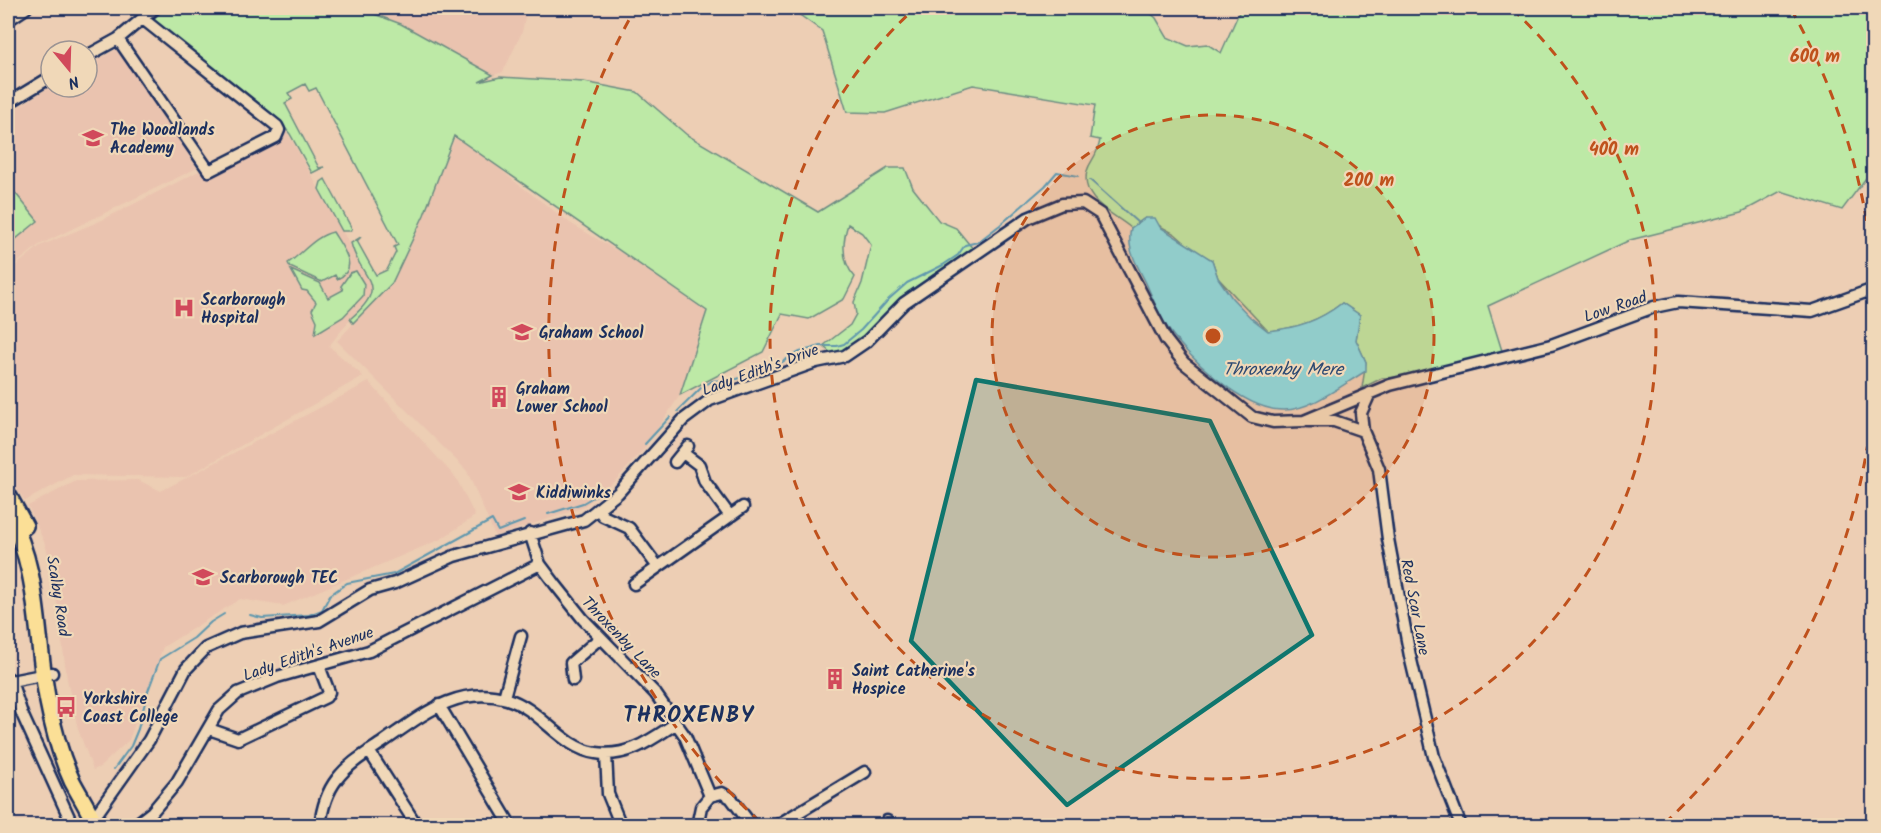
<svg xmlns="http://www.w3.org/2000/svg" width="1881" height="833" viewBox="0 0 1881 833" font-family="Kalam,sans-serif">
<rect width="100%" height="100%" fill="#edceb4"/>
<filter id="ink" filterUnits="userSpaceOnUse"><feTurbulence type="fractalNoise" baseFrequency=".0167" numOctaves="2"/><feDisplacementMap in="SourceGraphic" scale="12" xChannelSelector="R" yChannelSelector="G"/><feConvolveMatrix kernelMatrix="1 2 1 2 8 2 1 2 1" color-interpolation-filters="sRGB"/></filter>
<g filter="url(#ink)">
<path fill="#eac3af" d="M358 8H527L522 32 503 72 494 75Z
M119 48 197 168 39 245 8 270V114L51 86 87 87V66Z
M285 128 378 295 369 296 329 346 363 376 186 477 73 475 25 501 8 476V272L40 246 100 221Z
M455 138 479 150 514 181 570 223 628 257 707 311 680 395 644 449 616 480 582 508 495 536 467 471 337 341 392 283Z
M369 382 456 478 475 516 441 539 283 606 240 599 163 647 129 740 100 767 93 770 78 729 67 679 52 567 45 544 28 506 76 481 138 480 161 491Z"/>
<path fill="#bde9a6" stroke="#6c8c82" stroke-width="1.5" d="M164 8H358L401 24 493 75 479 82 500 77 584 82 637 92 687 135 818 212 888 168H905L913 188 939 221 956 228 973 249 937 278 908 292 866 336 841 352 833 355 823 346 850 325 856 314 854 302 862 283 871 245 862 233 848 224C842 243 841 262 855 277L844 299 809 319 782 314 763 352 680 395 707 311 454 136 424 215 392 283 353 323 350 319C392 284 360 280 351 243L361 237 357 241 376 275 387 270 396 252 394 247 398 245 316 88 309 91 305 84 288 93 292 99 285 103 319 168 324 167 312 173 290 134 278 119 153 20Z
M790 8H875L884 12 888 8H1141L1140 11 1149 12 1156 18 1167 37 1188 46 1207 44 1221 53 1241 8H1873V176L1869 174 1842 210 1781 191 1742 212 1630 240 1488 306 1503 354 1418 376 1382 378 1362 388 1366 362 1356 340 1360 315 1342 303C1319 321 1297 328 1268 331L1218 278 1212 260 1192 249 1175 234 1145 218 1131 228C1113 213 1080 200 1087 171 1090 160 1097 158 1100 140L1090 138 1095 105 973 85 885 113 847 112 822 31Z
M325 179 352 229 349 231H342L319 189 321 182Z
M8 184 38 221 11 243 8 238Z
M333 232C342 247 361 269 337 279L335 275 322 282 290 267 288 263C303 253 315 236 333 232Z
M291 270 320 283 328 298 343 290 341 286 350 273 356 271 364 284 363 296 343 317 315 334 317 321 312 310 316 302 307 291 302 290Z"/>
<path fill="#8bdde3" stroke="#5e97ae" stroke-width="1.5" d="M1145 218H1155L1160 227 1212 260 1218 278 1232 298 1250 317 1268 331C1297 328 1319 321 1342 303L1360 315 1356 340 1366 362V371C1342 385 1311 410 1284 410 1244 411 1185 356 1165 324 1157 311 1152 296 1146 283 1136 262 1126 250 1131 228Z"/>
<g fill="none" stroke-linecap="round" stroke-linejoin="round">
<path stroke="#5e97ae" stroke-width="2" d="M1090 180 1138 223
M678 411 701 388 712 381 737 379 771 368 800 352 821 346H837L844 344 861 330 889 299 907 283 943 265 958 255 965 245 978 242 1000 225 1045 186 1057 172 1078 176
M645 444 670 417
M548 514 583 503 605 490
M250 615 262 618 309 615 322 610 330 595 347 583 394 574 492 520 498 531 524 521
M114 769 131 746 138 729 148 691 160 659 194 638 211 622 224 614"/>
<defs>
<path id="minor" d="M8 20 26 8
M118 39 209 171 276 137 279 130 277 126 143 19
M87 56 118 39 155 8
M8 103 51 77
M1370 393 1361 413 1363 431 1379 469 1388 539 1410 656 1434 757 1461 826
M1308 421H1334L1363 431
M683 453 699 465 705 482 730 516
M675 462 688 446
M599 510 603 516 629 528 658 567
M530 533 540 564 555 584 583 619 655 693 685 736 710 796
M634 584 743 507
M8 678 11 681 52 673
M573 680 571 663 600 638
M11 681 22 714 73 826
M504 697 521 636
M439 705 511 826
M209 729 238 739 326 697 329 692 319 666
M369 751 417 826
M606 754 608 794 621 826
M710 796 722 793 731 798 752 826
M93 819 149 740 186 669 206 648 240 633 319 621 370 590 395 583 454 556 584 520 618 493 683 420 710 400 816 362 845 356 867 341 904 303 1028 218 1062 204 1083 203 1100 214 1166 340 1184 363 1252 417 1273 422 1304 421 1390 385 1551 345 1654 307 1678 302 1812 311 1874 289
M887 821 890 826
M134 826 152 812 177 782 219 710 238 693 277 677 369 651 540 564
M320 826C322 808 326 793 337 779 349 763 367 753 383 742 421 716 458 684 507 699 541 709 561 748 596 753 627 758 651 740 675 724
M697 826 701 807 710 796
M776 826 865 772"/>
<path id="highway" d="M8 495 25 526
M8 514C41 570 35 639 48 702 53 728 61 757 72 781 80 796 89 810 96 826"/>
</defs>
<use href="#minor" stroke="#1b2f5e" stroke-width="15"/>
<use href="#highway" stroke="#1b2f5e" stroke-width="20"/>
<use href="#minor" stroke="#f0d8b8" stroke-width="10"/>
<use href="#highway" stroke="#fbdf96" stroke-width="15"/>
</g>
</g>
<path fill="#0f766e" fill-opacity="0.2" stroke="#0f766e" stroke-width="4.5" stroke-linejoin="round" d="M976 380 1210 421 1312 635 1067 805 911 641Z"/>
<circle cx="1213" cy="336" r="221" fill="#bf511c" fill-opacity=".12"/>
<g fill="none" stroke="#bf511c" stroke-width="3" stroke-dasharray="10 8">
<circle cx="1213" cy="336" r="221"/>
<path d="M1512 9A443 443 0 1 1 914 9"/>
<path d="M1873 405A664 664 0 0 1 1666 822M760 822A664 664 0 0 1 635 9M1791 9A664 664 0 0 1 1873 267"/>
</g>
<defs>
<symbol id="school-bare" viewBox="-9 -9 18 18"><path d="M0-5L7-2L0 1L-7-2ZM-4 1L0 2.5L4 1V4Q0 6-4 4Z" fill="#d1495b" stroke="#f0d8b8" stroke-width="2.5" paint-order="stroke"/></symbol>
<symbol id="hospital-bare" viewBox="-9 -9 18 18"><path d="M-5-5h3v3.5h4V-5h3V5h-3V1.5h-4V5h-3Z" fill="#d1495b" stroke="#f0d8b8" stroke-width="2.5" paint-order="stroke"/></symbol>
<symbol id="building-bare" viewBox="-9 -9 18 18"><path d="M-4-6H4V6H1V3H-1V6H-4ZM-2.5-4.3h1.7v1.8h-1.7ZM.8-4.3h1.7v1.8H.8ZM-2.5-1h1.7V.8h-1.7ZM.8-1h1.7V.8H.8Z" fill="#d1495b" stroke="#f0d8b8" stroke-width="2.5" paint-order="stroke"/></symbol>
<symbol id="university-bare" viewBox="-9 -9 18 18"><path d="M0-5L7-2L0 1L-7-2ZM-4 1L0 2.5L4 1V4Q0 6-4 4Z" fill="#d1495b" stroke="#f0d8b8" stroke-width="2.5" paint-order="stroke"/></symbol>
<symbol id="bus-bare" viewBox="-9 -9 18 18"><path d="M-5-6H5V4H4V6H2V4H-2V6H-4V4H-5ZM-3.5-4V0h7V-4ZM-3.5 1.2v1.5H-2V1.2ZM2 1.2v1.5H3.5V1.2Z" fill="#d1495b" stroke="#f0d8b8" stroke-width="2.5" paint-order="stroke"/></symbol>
</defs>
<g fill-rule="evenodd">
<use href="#school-bare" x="78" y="123" width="30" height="30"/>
<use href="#hospital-bare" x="169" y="293" width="30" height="30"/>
<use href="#school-bare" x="507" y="317" width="30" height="30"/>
<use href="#building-bare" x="484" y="382" width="30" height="30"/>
<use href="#school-bare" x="504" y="477" width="30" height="30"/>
<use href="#university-bare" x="188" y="562" width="30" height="30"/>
<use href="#building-bare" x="820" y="664" width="30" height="30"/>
<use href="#bus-bare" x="51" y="692" width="30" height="30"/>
</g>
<g text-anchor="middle" stroke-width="4.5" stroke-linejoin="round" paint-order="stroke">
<g font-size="16" font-weight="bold" fill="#1b2f5e" stroke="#f0d8b8" text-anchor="start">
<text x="110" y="135">The Woodlands<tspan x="110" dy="18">Academy</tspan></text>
<text x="201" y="305">Scarborough<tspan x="201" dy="18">Hospital</tspan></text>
<text x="539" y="338">Graham School</text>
<text x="516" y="394">Graham<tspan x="516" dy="18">Lower School</tspan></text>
<text x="536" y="498">Kiddiwinks</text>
<text x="220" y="583">Scarborough TEC</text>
<text x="852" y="676">Saint Catherine's<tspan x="852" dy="18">Hospice</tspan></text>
<text x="83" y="704">Yorkshire<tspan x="83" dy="18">Coast College</tspan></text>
</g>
<g font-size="16" fill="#1b2f5e" stroke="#f0d8b8">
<text transform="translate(1615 306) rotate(-19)" y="6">Low Road</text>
<text transform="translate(760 369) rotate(-20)" y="6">Lady Edith's Drive</text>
<text transform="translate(59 596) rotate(81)" y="6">Scalby Road</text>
<text transform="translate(1416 607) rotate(79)" y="6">Red Scar Lane</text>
<text transform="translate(622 637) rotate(46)" y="6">Throxenby Lane</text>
<text transform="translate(308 653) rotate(-19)" y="6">Lady Edith's Avenue</text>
</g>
<g font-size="18" font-style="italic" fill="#2c4972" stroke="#f0d8b8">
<text x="1283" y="375">Throxenby Mere</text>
</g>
<g font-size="22" font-weight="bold" letter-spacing="1.5" fill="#1b2f5e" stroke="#f0d8b8">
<text x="689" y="722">THROXENBY</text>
</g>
</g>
<circle cx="1213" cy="336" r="9" fill="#bf511c" stroke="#f0d8b8" stroke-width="3"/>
<g font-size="18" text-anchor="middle" font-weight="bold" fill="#bf511c" stroke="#f0d8b8" stroke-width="4.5" stroke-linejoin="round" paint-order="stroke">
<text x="1815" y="62">600 m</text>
<text x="1614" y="155">400 m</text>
<text x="1369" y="186">200 m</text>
</g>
<rect width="1881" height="833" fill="none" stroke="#f0d8b8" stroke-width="30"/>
<rect x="15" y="15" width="1851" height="803" fill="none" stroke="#1b2f5e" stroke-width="2" filter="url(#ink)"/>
<g transform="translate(69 69) rotate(161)"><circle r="28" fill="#f0d8b8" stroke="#9b9494" stroke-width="1.5"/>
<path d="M0-4.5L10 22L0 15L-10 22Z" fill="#d1495b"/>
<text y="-9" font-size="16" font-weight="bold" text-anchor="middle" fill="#1b2f5e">N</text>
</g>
</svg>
